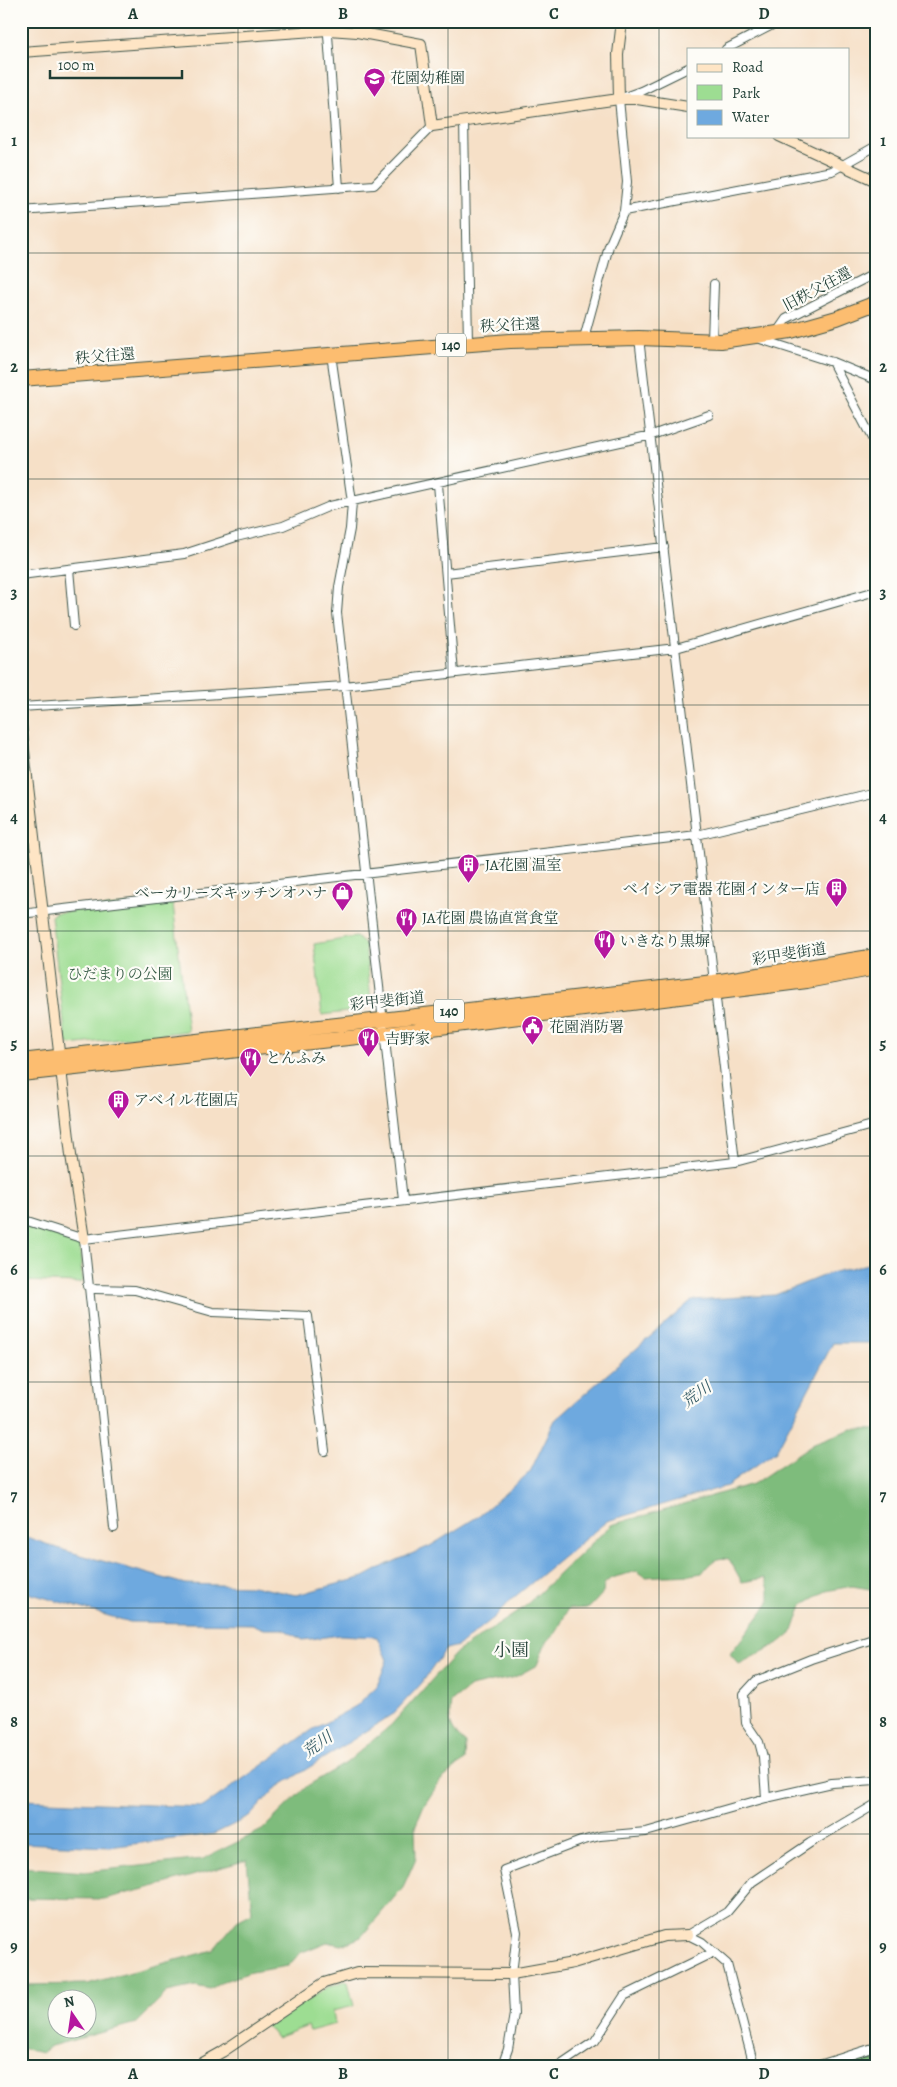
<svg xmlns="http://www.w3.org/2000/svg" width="897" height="2087" viewBox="0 0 897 2087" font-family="Alegreya,'Noto Serif JP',serif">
<rect width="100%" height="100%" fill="#fdfcf7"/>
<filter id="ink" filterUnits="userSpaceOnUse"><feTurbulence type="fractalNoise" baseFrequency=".02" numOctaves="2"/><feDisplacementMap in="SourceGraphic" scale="10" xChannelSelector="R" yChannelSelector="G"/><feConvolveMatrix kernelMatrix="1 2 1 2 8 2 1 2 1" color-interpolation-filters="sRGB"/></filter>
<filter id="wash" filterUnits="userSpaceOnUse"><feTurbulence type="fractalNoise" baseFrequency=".0096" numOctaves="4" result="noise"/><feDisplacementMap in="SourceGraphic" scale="20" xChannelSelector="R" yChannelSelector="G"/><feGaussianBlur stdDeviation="1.12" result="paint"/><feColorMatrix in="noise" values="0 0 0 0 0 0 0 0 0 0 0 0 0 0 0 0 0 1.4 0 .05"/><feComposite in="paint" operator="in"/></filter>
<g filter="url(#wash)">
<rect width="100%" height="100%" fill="#f6e0c7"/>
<path fill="#9ddd92" stroke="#5e8d63" d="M170 900 173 904 188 1031 70 1045 66 1040 51 916 55 913Z
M356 937 365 944 371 1000 363 1010 322 1015 314 944Z
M21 1223 80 1243 82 1281 80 1283 21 1281Z
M344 1981 348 1982 354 2006 333 2011 335 2024 310 2031 308 2026 276 2038 267 2026 328 1987Z"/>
<path fill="#7ebc7c" stroke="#4e7c58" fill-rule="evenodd" d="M852 1429 876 1430V1590L852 1586 826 1591 802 1605 793 1631 779 1643 739 1664 730 1654 769 1603V1589L765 1578 742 1582 729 1559C715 1556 710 1563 702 1573 683 1577 665 1575 646 1577L637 1571 611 1578 604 1584 603 1593 589 1608 568 1609 556 1633 546 1642 537 1665 515 1677 470 1687 451 1702C448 1723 450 1730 466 1743L465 1760 440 1781 423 1807 415 1827 416 1858 403 1887 361 1937 342 1945 327 1942 300 1953 288 1966 251 1972 224 1981 210 1989 195 1986 167 1992 136 2023 51 2046 42 2053 21 2048V1985L87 1984 213 1950 237 1921 252 1913 247 1860 164 1884 104 1899 21 1898V1867L85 1872 203 1859 262 1830 307 1786 346 1763 391 1725 457 1652 522 1609 611 1525 753 1484 814 1443ZM58 2000H88V2030H58Z
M876 2052V2066H830Z"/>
<path fill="#6ea9df" stroke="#46738a" d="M876 1262V1343H833L776 1451 727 1486 607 1521 512 1599 495 1617 458 1646 446 1649 421 1684 392 1715 275 1789 249 1817 214 1834 109 1847 21 1843V1800L203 1807 312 1730 356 1706 377 1686 387 1660 377 1637 340 1635 303 1640 283 1629H264L252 1624 130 1622 21 1591V1535L63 1550 185 1584 252 1586 296 1595 364 1577 388 1564 430 1546 477 1517 530 1472 555 1420 692 1300 775 1295 830 1273Z"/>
</g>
<g filter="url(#ink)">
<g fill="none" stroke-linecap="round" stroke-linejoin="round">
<defs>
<path id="street" d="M327 21 339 188
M726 49 780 21
M464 121 468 343
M21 211 374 185 432 126
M624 211 832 171 876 146
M777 332 786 319 876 273
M584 338 609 246 624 211 627 182 619 99 641 91 688 68
M639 338 735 1162
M757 338 832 362 876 380
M712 340 714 284
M331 354 352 502 350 529 339 587 337 613 403 1200
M832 362 876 446
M438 484 454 673
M69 569 74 626
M446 573 664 547
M21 575 184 554 236 537 283 526 330 506 652 435 709 415
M21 707 344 686 676 648 876 591
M21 914 697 835 876 792
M21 1219 84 1239 735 1162 876 1124
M84 1239 114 1528
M87 1286 95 1289 135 1290 213 1312 308 1316 325 1451
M766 1798 763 1757 759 1742 746 1723 744 1694 756 1681 811 1659 876 1638
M688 1935 727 1912 752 1882 810 1843 876 1804
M688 1935 702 1942 727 1964 754 2066
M502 2066 508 2049 514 2014 512 1974 517 1932 504 1870 581 1841 600 1836 646 1832 766 1798 832 1783 876 1780
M558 2066 595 2041 624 1996 714 1952
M816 2066 876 2047"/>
<path id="secondary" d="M21 52 328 30 357 32 421 44 432 126 619 99H637L688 107
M619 99 618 54 622 21
M779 136 876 181
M21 725 71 1155 84 1239
M197 2066 222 2052 324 1983 357 1973 512 1974 573 1963 664 1936 688 1935"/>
<path id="highway" d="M21 379 510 341 639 338 721 341 791 331 837 318 876 303
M21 1061 714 982 876 956
M21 1074 385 1034 807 981 876 968"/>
</defs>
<use href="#street" stroke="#3f554a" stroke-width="10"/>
<use href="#secondary" stroke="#3f554a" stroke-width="12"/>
<use href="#highway" stroke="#3f554a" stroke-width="16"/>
<use href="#street" stroke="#fff" stroke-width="8"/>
<use href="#secondary" stroke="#fee5c5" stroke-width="10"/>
<use href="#highway" stroke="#fcbd6f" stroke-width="14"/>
</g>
</g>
<path fill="none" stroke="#1f3d34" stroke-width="1" stroke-opacity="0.55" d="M238 21V2066M448 21V2066M659 21V2066M21 253H876M21 479H876M21 705H876M21 931H876M21 1156H876M21 1382H876M21 1608H876M21 1834H876"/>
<defs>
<symbol id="school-pin" viewBox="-11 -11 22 30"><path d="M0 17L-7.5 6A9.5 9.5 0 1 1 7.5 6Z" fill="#b5179e" stroke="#fdfcf7"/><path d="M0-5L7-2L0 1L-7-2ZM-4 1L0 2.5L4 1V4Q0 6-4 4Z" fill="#fff"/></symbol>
<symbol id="building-pin" viewBox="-11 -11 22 30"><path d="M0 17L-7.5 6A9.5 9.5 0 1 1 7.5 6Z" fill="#b5179e" stroke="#fdfcf7"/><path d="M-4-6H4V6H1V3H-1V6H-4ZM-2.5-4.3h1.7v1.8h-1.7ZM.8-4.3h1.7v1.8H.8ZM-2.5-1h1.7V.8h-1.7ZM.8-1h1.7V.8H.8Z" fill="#fff"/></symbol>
<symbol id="shop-pin" viewBox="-11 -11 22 30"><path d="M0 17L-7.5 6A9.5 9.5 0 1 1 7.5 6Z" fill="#b5179e" stroke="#fdfcf7"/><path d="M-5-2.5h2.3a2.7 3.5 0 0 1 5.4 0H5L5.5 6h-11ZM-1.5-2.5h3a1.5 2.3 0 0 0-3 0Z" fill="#fff"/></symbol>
<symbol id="restaurant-pin" viewBox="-11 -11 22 30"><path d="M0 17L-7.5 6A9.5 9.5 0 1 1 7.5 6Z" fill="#b5179e" stroke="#fdfcf7"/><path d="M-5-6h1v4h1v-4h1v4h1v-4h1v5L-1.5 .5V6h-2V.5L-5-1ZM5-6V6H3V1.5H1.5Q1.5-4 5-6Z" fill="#fff"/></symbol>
<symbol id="civic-pin" viewBox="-11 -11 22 30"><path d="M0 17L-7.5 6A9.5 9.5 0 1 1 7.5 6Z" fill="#b5179e" stroke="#fdfcf7"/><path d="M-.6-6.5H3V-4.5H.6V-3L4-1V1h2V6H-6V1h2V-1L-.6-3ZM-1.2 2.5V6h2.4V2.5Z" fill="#fff"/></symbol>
</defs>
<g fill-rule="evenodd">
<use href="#school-pin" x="362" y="66" width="25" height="34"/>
<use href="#building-pin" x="456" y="852" width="25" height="34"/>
<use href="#building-pin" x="824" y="876" width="25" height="34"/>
<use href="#shop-pin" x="330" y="880" width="25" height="34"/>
<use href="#restaurant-pin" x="394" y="906" width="25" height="34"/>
<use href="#restaurant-pin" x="592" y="928" width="25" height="34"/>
<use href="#civic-pin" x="520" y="1014" width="25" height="34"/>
<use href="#restaurant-pin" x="356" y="1026" width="25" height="34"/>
<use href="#restaurant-pin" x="238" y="1046" width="25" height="34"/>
<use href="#building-pin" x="106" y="1088" width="25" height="34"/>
</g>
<g text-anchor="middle" stroke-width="4.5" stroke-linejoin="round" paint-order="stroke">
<g fill="#fdfcf7" stroke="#62766e" stroke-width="1">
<rect x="436" y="333.5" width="30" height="23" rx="4"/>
<rect x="434" y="999.5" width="30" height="23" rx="4"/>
</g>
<g font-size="14" font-weight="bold" fill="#1f3d34">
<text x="451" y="350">140</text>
<text x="449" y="1016">140</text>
</g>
<g font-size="15" fill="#1f3d34" stroke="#fdfcf7" text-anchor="start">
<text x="390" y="83">花園幼稚園</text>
<text x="485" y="870">JA花園 温室</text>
<text x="820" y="894" text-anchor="end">ベイシア電器 花園インター店</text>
<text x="327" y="898" text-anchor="end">ベーカリーズキッチンオハナ</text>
<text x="422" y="923">JA花園 農協直営食堂</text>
<text x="620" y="946">いきなり黒塀</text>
<text x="549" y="1032">花園消防署</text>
<text x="385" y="1044">吉野家</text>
<text x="266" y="1063">とんふみ</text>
<text x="134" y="1105">アベイル花園店</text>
</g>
<g font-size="15" fill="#1f3d34" stroke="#fdfcf7">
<text transform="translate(817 289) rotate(-28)" y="5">旧秩父往還</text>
<text transform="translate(510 325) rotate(-3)" y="5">秩父往還</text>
<text transform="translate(105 356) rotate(-5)" y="5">秩父往還</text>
<text transform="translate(789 954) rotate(-9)" y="5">彩甲斐街道</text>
<text transform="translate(387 1001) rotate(-6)" y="5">彩甲斐街道</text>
</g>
<g font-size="15" fill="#385d47" stroke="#fdfcf7">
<text x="120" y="979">ひだまりの公園</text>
</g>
<g font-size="16" font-style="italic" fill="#375d67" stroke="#fdfcf7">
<text transform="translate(696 1394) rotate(-36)" y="6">荒川</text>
<text transform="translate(317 1744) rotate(-36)" y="6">荒川</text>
</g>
<g font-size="18" fill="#1f3d34" stroke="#fdfcf7">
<text x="511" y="1656">小園</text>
</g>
</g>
<rect width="897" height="2087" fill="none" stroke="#fdfcf7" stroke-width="55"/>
<rect x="687" y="48" width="162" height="90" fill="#fdfcf7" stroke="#a4b0a9"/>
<rect x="697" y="64" width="25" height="8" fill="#fee5c5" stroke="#a4b0a9"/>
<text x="732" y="72" font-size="15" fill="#1f3d34">Road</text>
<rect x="697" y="85" width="25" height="15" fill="#9ddd92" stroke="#a4b0a9"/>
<text x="732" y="98" font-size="15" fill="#1f3d34">Park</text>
<rect x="697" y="110" width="25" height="15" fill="#6ea9df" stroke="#a4b0a9"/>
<text x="732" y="122" font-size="15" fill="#1f3d34">Water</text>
<g transform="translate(72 2014) rotate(347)"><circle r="24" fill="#fdfcf7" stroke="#a4b0a9"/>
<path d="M0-4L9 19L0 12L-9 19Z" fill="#b5179e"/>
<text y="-8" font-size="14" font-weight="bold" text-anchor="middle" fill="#1f3d34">N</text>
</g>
<path d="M50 70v8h132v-8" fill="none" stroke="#1f3d34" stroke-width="2.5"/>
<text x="58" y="70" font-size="15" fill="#1f3d34" stroke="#fdfcf7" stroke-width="4" paint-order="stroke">100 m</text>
<rect x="28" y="28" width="842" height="2032" fill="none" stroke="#1f3d34" stroke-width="2"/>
<g font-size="16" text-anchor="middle" font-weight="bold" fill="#1f3d34">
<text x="133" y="19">A</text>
<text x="343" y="19">B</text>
<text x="554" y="19">C</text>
<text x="764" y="19">D</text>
<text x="14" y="146">1</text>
<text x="883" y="146">1</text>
<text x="14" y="372">2</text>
<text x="883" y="372">2</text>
<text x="14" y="598">3</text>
<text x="883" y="598">3</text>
<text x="14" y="823">4</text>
<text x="883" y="823">4</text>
<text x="14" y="1049">5</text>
<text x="883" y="1049">5</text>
<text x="14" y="1275">6</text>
<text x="883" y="1275">6</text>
<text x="14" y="1501">7</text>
<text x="883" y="1501">7</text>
<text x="14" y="1727">8</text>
<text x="883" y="1727">8</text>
<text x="14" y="1952">9</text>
<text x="883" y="1952">9</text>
<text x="133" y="2079">A</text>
<text x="343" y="2079">B</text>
<text x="554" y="2079">C</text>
<text x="764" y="2079">D</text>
</g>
</svg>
